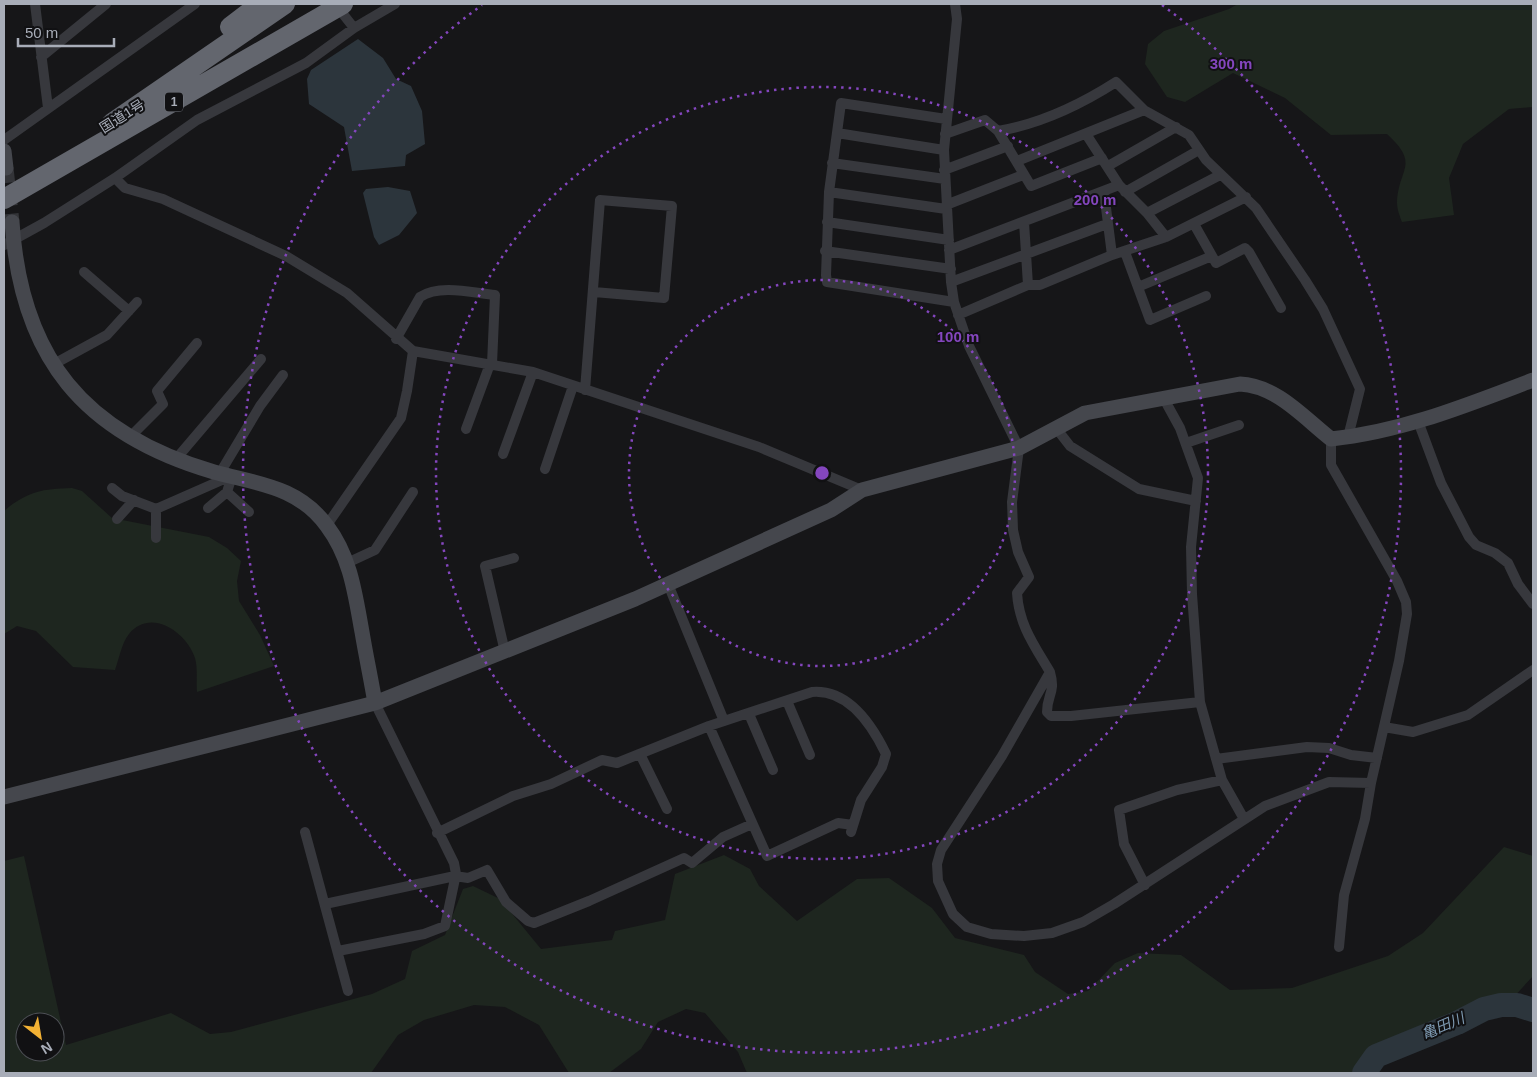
<svg xmlns="http://www.w3.org/2000/svg" width="1537" height="1077" viewBox="0 0 1537 1077" font-family="Arial,'Noto Sans JP',sans-serif">
<rect width="100%" height="100%" fill="#161618"/>
<path fill="#1e261f" fill-rule="evenodd" d="M1238 4H1533V107L1509 109 1463 144 1449 178 1454 215 1402 222C1400 217 1397 209 1397 203 1398 168 1421 165 1387 134L1331 135 1285 98 1233 73 1185 102 1167 97 1145 64 1148 44 1164 31 1229 9Z
M72 488 82 491 112 518 209 537 227 548 241 561 237 581 239 601 260 635 274 666 197 692C196 682 198 668 195 658 187 633 151 607 129 634 122 642 119 659 115 670L73 667 36 631 17 626 4 634V511C28 491 42 489 72 488Z
M1504 847 1533 856V976L1511 1000 1469 1004 1382 1051 1361 1073H747L738 1052 705 1013 686 1009 658 1022 641 1049 609 1073H569L539 1025 505 1007 474 1005 424 1020 398 1035 371 1073H4V861L24 856 66 1045 171 1013 210 1034 231 1032 372 994 405 979 412 951 445 935 463 889 473 886 500 899 541 949 612 940 615 931 665 920 675 874 724 855 750 869 759 886 797 921 857 879 889 878 932 908 955 938 1024 955 1035 972 1068 994 1088 991 1115 963 1138 953 1181 955 1230 990 1292 988 1388 956 1423 933ZM25 1022H55V1052H25Z"/>
<path fill="#2c353c" d="M358 39 383 58 396 79 411 86 422 111 425 144 406 155 405 166 352 171 344 127 309 104 307 79 311 70Z
M388 187 410 191 417 213 399 235 379 245 374 237 363 193 366 189Z"/>
<g fill="none" stroke-linecap="round" stroke-linejoin="round">
<path stroke="#2c353c" stroke-width="24" d="M1364 1073 1376 1056 1457 1023 1484 1009 1501 1005H1517L1533 1010"/>
<path stroke="#333438" stroke-width="15" stroke-dasharray="15 8" stroke-linecap="butt" d="M6 168 12 222"/>
<path stroke="#37383d" stroke-width="10" d="M35 4 48 108
M955 4 957 19 944 150 951 282 954 302 969 346 1019 448 1012 502 1013 530 1018 552 1029 577 1017 593C1019 625 1034 645 1050 672L1002 756 941 850 937 864 938 881 953 914 967 927 991 934 1006 935 1024 936 1052 933 1083 922 1114 904 1265 806 1329 782 1371 783
M343 14 354 28
M41 57 106 4
M946 119 841 103 829 192 826 275 827 282 954 302
M998 131C1040 124 1080 105 1116 82L1144 110 1189 135 1206 160 1256 208 1305 280 1323 309 1360 389 1348 437
M837 133 944 150
M945 134 985 120 998 131 1031 186 1102 158
M1086 134 1119 185 1147 213 1166 237
M4 140 195 4
M1017 161 1144 110
M832 163 945 179
M1108 166 1176 127
M944 170 1008 146
M115 178 125 188 163 199 286 256 347 293 413 351 533 372 759 447 862 490
M829 192 946 209
M1104 192 1112 255
M1125 192 1199 150
M946 205 1023 175
M1147 213 1220 175
M827 222 949 240
M1024 222 1028 285
M1194 224 1216 263 1245 248 1249 252 1281 308
M4 245 44 223 115 178 197 120 306 63 354 28 395 4
M949 250 1119 185
M825 251 951 269
M1125 252 1150 320 1206 296
M84 272 129 311
M951 282 1107 224
M1138 287 1212 256
M958 315 1028 285H1040L1112 255 1166 237 1246 197
M396 339 420 297C440 284 473 293 495 295L492 364
M54 364 107 335 137 302
M585 390 600 200 672 206 664 298 594 292
M1163 397 1180 428 1198 478 1191 547 1192 594 1200 702 1222 780 1244 819
M1418 421 1441 483 1469 537 1476 545 1495 553 1508 563 1518 584 1533 604
M1056 428 1070 446 1139 489 1196 501
M466 429 490 364
M130 437 163 404 157 391 197 343
M1331 439V465L1397 581 1406 602 1407 614 1399 661 1371 783 1365 819 1344 895 1339 947
M1186 443 1239 425
M503 454 533 372
M176 459 261 359
M545 469 573 386
M220 473 260 406 283 375
M232 476 227 492 249 512
M112 488 122 496 156 509 231 476
M208 508 227 492
M117 519 134 500
M327 525 401 418 407 391 413 351
M156 538V509
M347 563 375 550 413 492
M668 584 724 721
M505 652 485 566 514 558
M1050 672C1056 693 1047 694 1047 712L1051 716H1071L1200 702
M787 701 810 755
M749 714 773 770
M709 726 767 856 838 823 853 825
M1384 727 1413 732 1468 715 1533 670
M640 754 667 809
M1216 759 1307 747 1329 748 1351 755 1377 758
M305 832 348 991
M437 833 513 796 551 784 602 760 617 763 709 726 812 692C848 689 872 725 886 754L882 767 861 800 851 832
M1145 885 1124 844 1119 810 1177 790 1222 780
M325 904 455 876 468 878 487 870 506 902 528 921 534 923 589 901 684 858 692 863 723 837 752 824
M338 951 424 934 445 926 456 874 454 863 375 703"/>
<path stroke="#45474d" stroke-width="15" d="M4 151 6 168
M12 222C21 358 84 434 214 472 257 484 298 486 327 526 351 558 355 594 362 632 366 656 371 679 375 703
M4 797 375 703 635 599 831 510 862 490 1019 448 1085 413 1240 384C1277 386 1303 417 1331 439 1401 432 1467 405 1533 380"/>
<path stroke="#63666e" stroke-width="20" d="M230 27 260 4
M112 123 285 4
M4 199 343 4"/>
</g>
<g fill="none" stroke="#8446be" stroke-width="2.5" stroke-dasharray="2.5 5">
<circle cx="822" cy="473" r="193"/>
<circle cx="822" cy="473" r="386"/>
<path d="M1162 5A579 579 0 1 1 482 5"/>
</g>
<g text-anchor="middle" stroke-width="4" stroke-linejoin="round" paint-order="stroke">
<rect fill="#111113" stroke="#7b7e86" stroke-width="1" x="165" y="92.5" width="18" height="19" rx="4"/>
<g font-size="12" font-weight="bold" fill="#a8adb8">
<text x="174" y="106">1</text>
</g>
<g font-size="14" fill="#a8adb8" stroke="#111113">
<text transform="translate(122 116) rotate(-32)" y="5">国道1号</text>
</g>
<g font-size="15" font-style="italic" fill="#7f9bb3" stroke="#111113">
<text transform="translate(1443 1026) rotate(-23)" y="5">亀田川</text>
</g>
</g>
<circle cx="822" cy="473" r="8" fill="#8446be" stroke="#111113" stroke-width="2.5"/>
<g font-size="15" text-anchor="middle" font-weight="bold" fill="#8446be" stroke="#111113" stroke-width="4" stroke-linejoin="round" paint-order="stroke">
<text x="1231" y="69">300 m</text>
<text x="1095" y="205">200 m</text>
<text x="958" y="342">100 m</text>
</g>
<rect width="1537" height="1077" fill="none" stroke="#a8adb8" stroke-width="10"/>
<g transform="translate(40 1037) rotate(149)"><circle r="24" fill="#111113" stroke="#4d4f55"/>
<path d="M0-4L9 19L0 12L-9 19Z" fill="#f2b134"/>
<text y="-8" font-size="14" font-weight="bold" text-anchor="middle" fill="#a8adb8">N</text>
</g>
<path d="M18 38v8h96v-8" fill="none" stroke="#a8adb8" stroke-width="2.5"/>
<text x="25" y="38" font-size="15" fill="#a8adb8" stroke="#111113" stroke-width="4" paint-order="stroke">50 m</text>
</svg>
